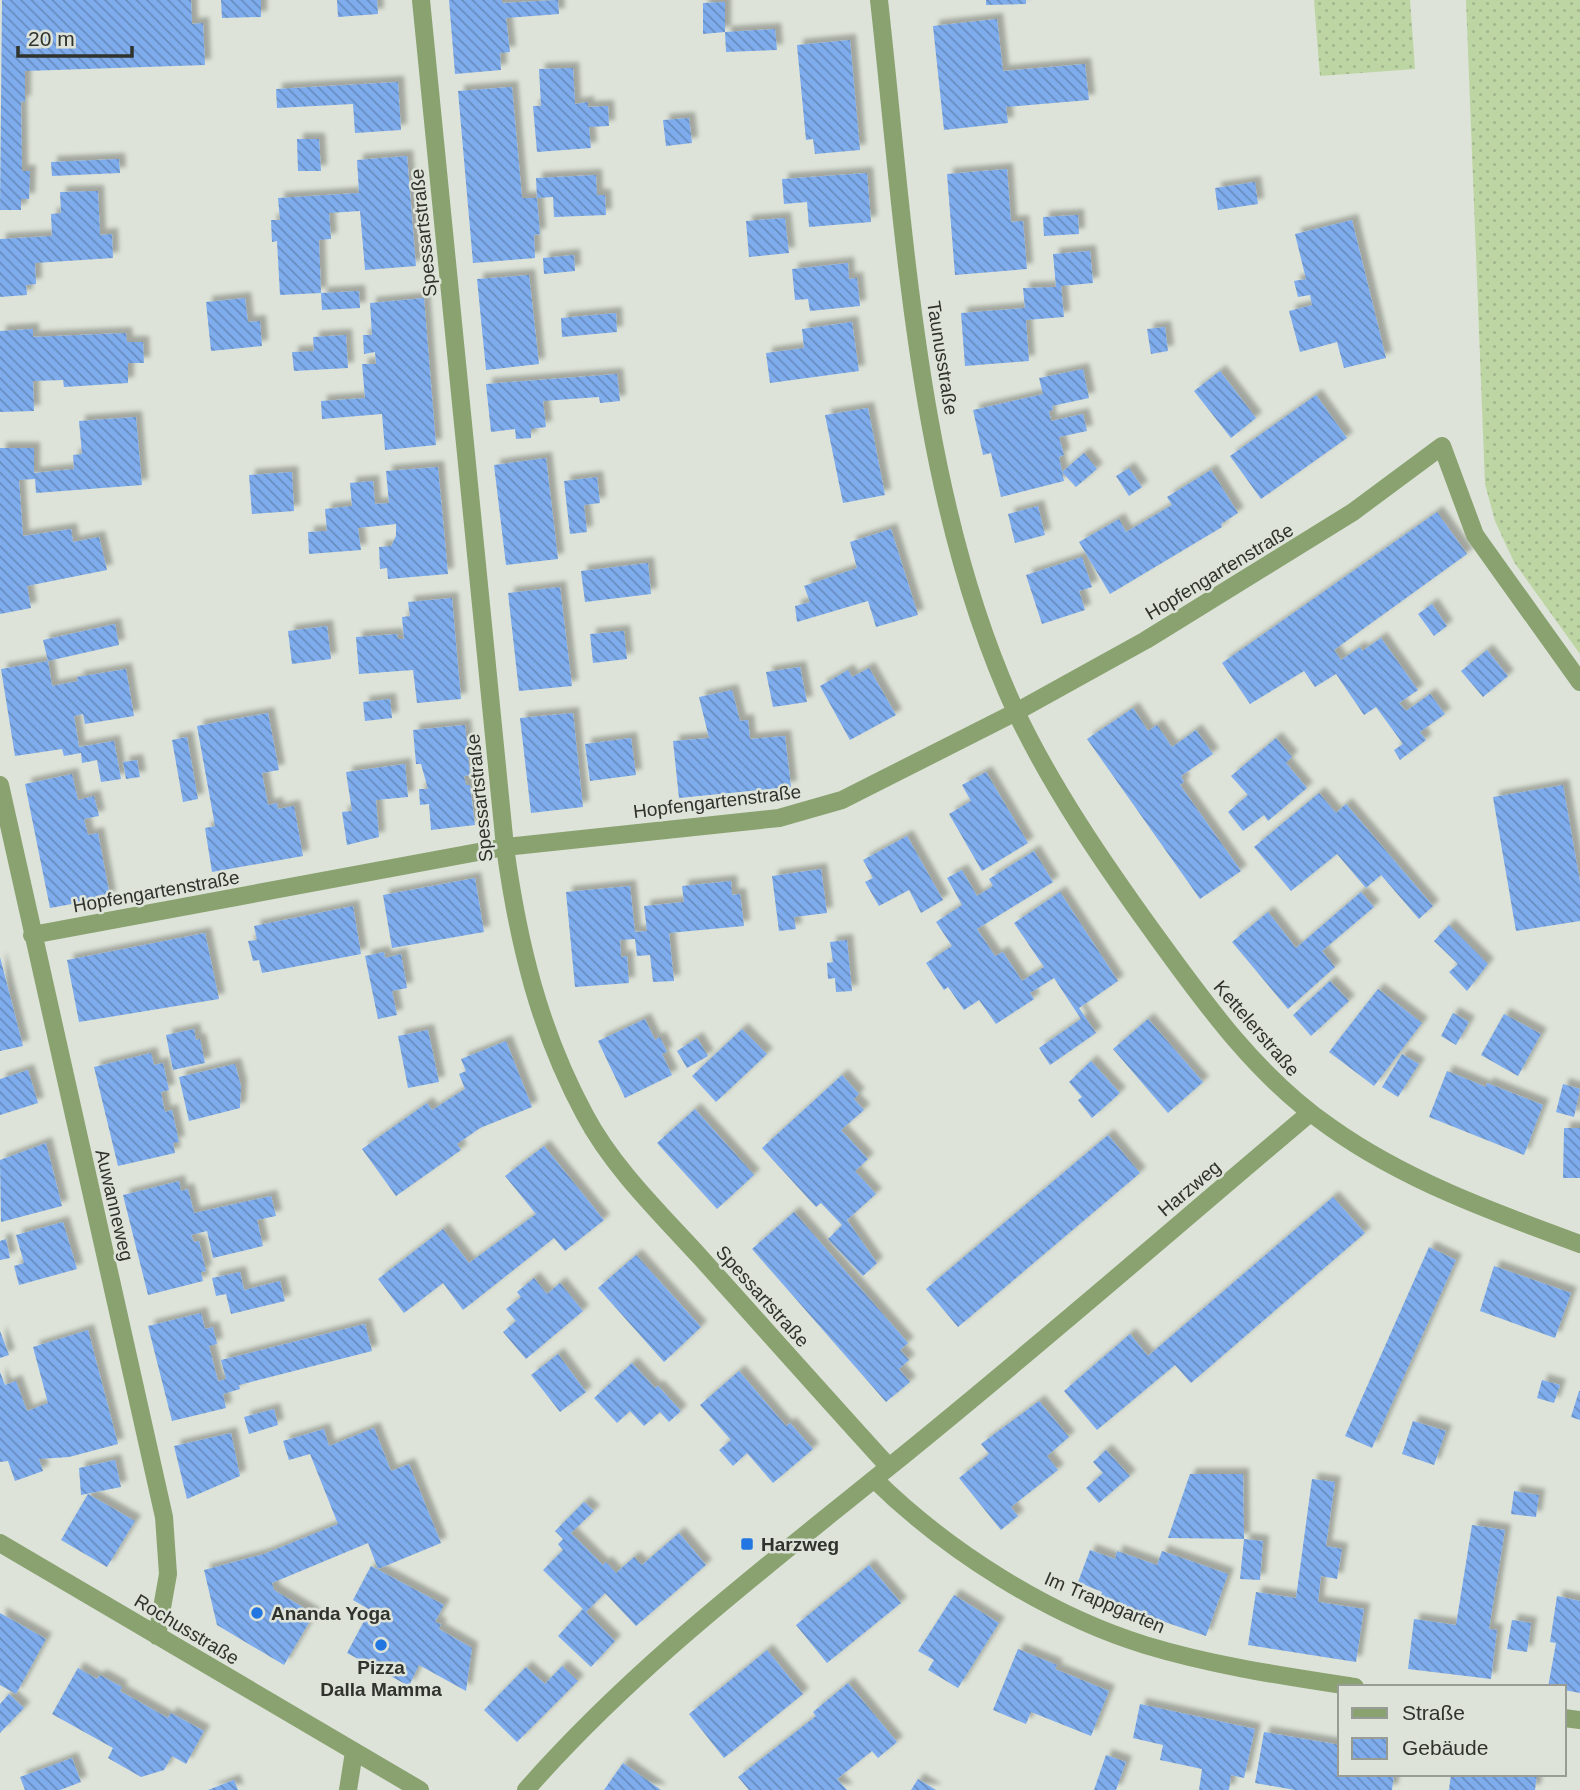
<svg xmlns="http://www.w3.org/2000/svg" width="1580" height="1790" viewBox="0 0 1580 1790" font-family="Helvetica,sans-serif">
<defs>
<pattern id="grass-dots" width="8" height="8" patternUnits="userSpaceOnUse" patternTransform="scale(1.75)"><rect width="8" height="8" fill="#bcd5a3"/><path d="M2 2h.1M6 6h.1" fill="none" stroke="#a2b78d" stroke-width="1.8" stroke-linecap="round"/></pattern>
<pattern id="building-back-hatch" width="6" height="6" patternUnits="userSpaceOnUse" patternTransform="scale(1.75)"><rect width="6" height="6" fill="#7eaced"/><path d="M-1 5l2 2M0 0l6 6M5-1l2 2" fill="none" stroke="#688dc0"/></pattern>
<filter id="shadow"><feDropShadow dx="6" dy="-6" stdDeviation="2" flood-color="#0004"/></filter>
</defs>
<rect width="100%" height="100%" fill="#dde3d8"/>
<path fill="url(#grass-dots)" d="M1314 0H1410L1415 69 1320 76Z
M1466 0H1580V654L1514 562 1495 521 1485 484Z"/>
<path fill="url(#building-back-hatch)" filter="url(#shadow)" d="M2 0H191L192 24 203 23 205 65 25 71V102L21 101 22 171H30L29 199H21V210H0Z
M221 0H261V17L222 18Z
M337 0H377L378 14 338 17Z
M449 0H502V3L558 0 559 14 506 18 510 52 500 53 501 70 455 74Z
M986 0H1026V4L986 5Z
M725 2V32L775 29 777 50 726 52 725 32 703 34V3Z
M997 19 1003 71 1085 64 1089 100 1006 107 1008 123 944 130 933 26Z
M850 40 860 150 815 154 813 139 806 140 797 45Z
M573 68 575 104 588 102V107L608 106 609 126 589 127 591 148 537 152 533 106H541L539 69Z
M398 82 401 130 355 133 353 104 277 108 276 89Z
M512 87 522 198H537L536 178 596 175 597 195H605L606 215 554 217 553 197 537 198 540 234 534 235 535 258 473 263 458 91Z
M689 118 692 143 666 146 663 120Z
M297 139H319L321 171H298Z
M407 156 416 266 365 270 360 211 329 213 331 239 319 240 321 293 280 295 277 241 272 242 271 220H280L278 198 359 193 357 160Z
M119 159 120 173 52 176 51 162Z
M1007 169 1011 222 1023 221 1027 269 955 275 947 174Z
M867 173 871 222 809 227 807 202 784 204 782 179Z
M1255 182 1258 204 1218 210 1215 188Z
M98 191 100 235 112 234 113 258 35 263 36 284 26 285 27 295 0 297V239L52 236 51 214 61 213 60 192Z
M1078 215 1079 234 1044 236 1043 217Z
M785 218 789 253 749 257 746 221Z
M1352 220 1386 358 1344 368 1337 342 1300 352 1289 311 1312 305 1310 295 1298 297 1294 281 1306 279 1295 234Z
M1090 251 1093 283 1061 286 1064 317 1026 320 1029 361 965 366 961 313 1025 308 1023 288 1056 287 1053 254Z
M574 255 575 271 544 274 543 258Z
M848 263 849 279 857 278 860 306 810 311 808 299 795 300 792 269Z
M529 275 539 364 486 370 477 279Z
M359 291 360 308 322 310 321 293Z
M245 298 248 322 260 321 262 346 211 351 206 302Z
M424 298 436 445 385 450 382 414 322 419 321 401 365 398 362 364H376L375 352 364 354 363 335H372L370 303Z
M616 313 617 332 562 337 561 318Z
M852 322 859 371 770 383 766 353 804 348 802 329Z
M1165 327 1168 351 1151 354 1147 329Z
M33 329V337L126 333 127 342H143L144 363H128V383L64 387 63 380 33 381 34 411 0 412V331Z
M346 335 348 368 294 371 292 352 314 351 313 337Z
M1083 369 1089 398 1052 406 1053 410 1049 411 1051 421 1083 414 1087 431 1059 437 1064 455 1059 457 1064 481 1001 497 991 453 983 455 973 410 1043 394 1039 378Z
M1220 371 1256 418 1231 438 1194 391Z
M617 374 620 401 600 403 599 397 543 401 546 427 531 429V438L516 439 515 429 491 432 486 384Z
M1316 395 1347 438 1261 499 1230 456Z
M868 408 885 495 843 503 825 415Z
M136 417 142 485 36 493 35 479 19 480 23 536 71 529 73 542 99 537 107 570 27 586 31 608 0 614V448H34V473L74 469 73 455 82 454 79 421Z
M1084 453 1097 469 1076 487 1062 472Z
M546 458 558 559 506 565 494 465Z
M438 467 448 574 388 579 387 568 380 569 379 547 391 546 396 536V524L358 528 361 550 309 554 308 532 327 531 325 509 352 506 350 483 373 481 375 504 389 503 386 471Z
M1129 468 1142 487 1129 496 1116 476Z
M1211 470 1238 513 1221 524 1222 527 1110 594 1079 542 1119 519 1126 532 1172 505 1167 497Z
M292 472 294 511 252 514 249 475Z
M597 477 600 503 584 505 587 532 570 534 564 481Z
M1038 506 1045 535 1015 543 1008 514Z
M1437 512 1467 554 1334 650 1341 660 1360 647 1362 651 1381 638 1418 690 1399 703 1406 711 1430 694 1445 714 1420 732 1426 740 1400 760 1394 750 1403 744 1376 707 1364 715 1336 674 1315 687 1304 671 1250 704 1222 663Z
M891 529 918 615 876 627 868 601 797 622 795 606 810 602 804 586 857 568 850 542Z
M1082 557 1092 587 1079 591 1085 610 1042 624 1026 575Z
M648 563 651 594 585 602 581 571Z
M560 587 572 686 519 691 508 593Z
M452 598 461 699 417 703 413 670 359 674 356 637 397 634 398 639H404L402 617 410 616 408 602Z
M1432 604 1447 626 1434 636 1418 614Z
M115 624 119 645 48 661 43 640Z
M327 626 331 659 292 664 288 631Z
M624 631 627 659 593 663 590 634Z
M1487 650 1508 676 1483 697 1461 671Z
M48 661 52 686 78 681 77 677 126 669 134 716 85 724 83 714 74 716 79 747 114 741 121 779 101 782 97 760 82 763 81 753 64 756 62 749 15 756 1 669Z
M800 667 807 702 773 707 766 672Z
M869 668 896 715 850 740 820 686 848 670 852 677Z
M732 690 740 721 748 720 750 739 785 736 791 787 679 798 673 741 709 738 699 697Z
M390 699 392 718 365 721 363 702Z
M1133 708 1148 731 1157 725 1172 747 1196 730 1213 754 1181 776 1184 782 1180 785 1241 871 1200 899 1087 739Z
M268 713 279 770 262 773 268 805 277 803 278 809 294 806 303 856 212 872 205 828 215 826 197 726Z
M573 713 583 807 531 813 520 718Z
M465 725 470 775 464 776 466 785H470L475 825 431 830 429 804 420 805 419 789H428L421 764H416L413 730Z
M187 737 198 799 183 802 172 740Z
M631 738 636 775 590 781 585 744Z
M1276 738 1292 757 1286 763 1307 788 1268 821 1264 815 1243 831 1228 812 1248 795 1231 776Z
M137 760 140 777 126 779 123 762Z
M405 764 408 797 376 800 379 837 347 845 342 812 352 811 346 772Z
M986 772 1028 843 982 871 949 814 971 801 962 785Z
M72 774 78 800 94 796 99 816 84 819 88 835 98 833 110 897 50 908 25 784Z
M1563 785 1580 882V921L1516 931 1493 797Z
M1319 793 1336 813 1346 804 1433 906 1419 919 1381 875 1366 888 1337 854 1291 891 1254 847Z
M907 836 943 900 921 913 909 890 879 906 865 882 873 878 863 860Z
M1034 851 1053 882 977 929 995 956 1003 952 1022 981 1044 967 1014 923 1060 892 1118 981 1079 1008 1096 1033 1050 1065 1039 1048 1081 1019 1054 978 1030 993 1034 999 996 1024 979 1000 964 1010 948 987 944 990 926 963 952 946 936 922 962 905 947 878 962 870 977 896 993 886 989 879Z
M821 869 827 913 794 917 796 929 779 931 772 876Z
M475 878 484 932 392 948 383 895Z
M731 881 732 895 740 894 744 926 669 933 674 981 653 982 650 955 637 956 635 939 620 940 621 957 627 956 629 983 575 987 566 892 630 886 635 932 647 931 644 906 684 902 682 886Z
M1361 892 1374 907 1322 951 1335 967 1288 1009 1232 942 1268 912 1296 948Z
M353 906 361 954 262 973 259 960 253 961 248 941 257 940 254 926Z
M1449 925 1488 964 1467 991 1449 972 1458 964 1434 941Z
M205 933 219 999 79 1022 67 960Z
M847 940 852 991 836 992 835 978 828 979 827 963 833 962 830 942Z
M384 952 385 958 401 954 407 988 392 991 397 1015 378 1019 365 956Z
M0 957 23 1046 0 1051Z
M1330 981 1349 1001 1311 1036 1293 1015Z
M1378 989 1422 1023 1374 1086 1329 1052Z
M1453 1013 1469 1022 1456 1045 1441 1036Z
M1504 1014 1541 1034 1518 1076 1481 1055Z
M645 1019 655 1040 660 1037 667 1052 662 1054 672 1075 625 1098 598 1041Z
M1148 1019 1203 1082 1168 1113 1113 1049Z
M194 1029 196 1040 200 1039 205 1063 173 1070 166 1035Z
M742 1029 767 1054 716 1102 692 1076Z
M428 1030 439 1082 408 1088 398 1036Z
M697 1038 708 1056 687 1068 677 1051Z
M506 1041 532 1107 480 1128 457 1144 461 1150 396 1196 362 1149 427 1103 432 1110 465 1089 459 1074 466 1071 461 1059Z
M151 1053 154 1065 163 1063 169 1090 161 1092 163 1103 165 1112 172 1110 179 1142 173 1143 175 1153 118 1166 94 1067Z
M1402 1054 1419 1064 1398 1097 1382 1087Z
M1091 1061 1120 1093 1092 1118 1078 1100 1082 1097 1069 1082Z
M235 1064 241 1086 240 1108 189 1121 179 1077Z
M28 1070 38 1103 0 1115V1079Z
M1447 1071 1486 1087 1487 1083 1543 1105 1524 1155 1429 1117Z
M842 1075 859 1094 854 1099 864 1110 841 1130 868 1159 855 1171 876 1194 847 1220 877 1263 863 1276 828 1239 842 1225 821 1203 816 1207 762 1148Z
M1563 1084 1580 1089 1574 1117 1556 1112Z
M695 1109 754 1175 717 1209 657 1143Z
M1564 1128H1580V1178H1563Z
M1108 1135 1140 1173 958 1327 926 1289Z
M46 1143 62 1206 1 1222 0 1160Z
M544 1146 604 1220 565 1251 554 1238 463 1310 443 1283 404 1313 378 1279 443 1229 469 1263 536 1214 505 1176Z
M179 1181 181 1191 188 1189 194 1213 271 1196 276 1216 257 1220 263 1246 213 1258 207 1231 191 1235 194 1242 199 1241 206 1271 201 1272 203 1281 148 1295 123 1195Z
M1333 1197 1365 1233 1191 1383 1175 1365 1097 1430 1064 1391 1130 1334 1148 1356Z
M794 1212 908 1343 900 1350 909 1360 899 1369 910 1382 886 1402 752 1249Z
M63 1222 77 1269 19 1285 14 1266 24 1263 16 1235Z
M6 1239 10 1258 0 1260V1241Z
M1429 1247 1456 1260 1372 1448 1345 1436Z
M636 1255 701 1327 664 1362 598 1288Z
M1494 1266 1571 1293 1555 1338 1480 1311Z
M240 1272 244 1290 280 1281 285 1301 231 1314 226 1294 216 1296 212 1278Z
M534 1278 547 1294 560 1283 583 1311 526 1359 503 1332 516 1321 506 1309 521 1297 517 1292Z
M201 1313 205 1329 213 1327 217 1344 209 1346 218 1381 226 1379 221 1360 365 1324 372 1351 239 1385 240 1389 223 1394 226 1408 172 1421 148 1326Z
M88 1330 118 1444 69 1457 39 1459 43 1471 15 1481 8 1461 0 1462V1372L5 1385 16 1381 27 1411 48 1403 33 1347Z
M0 1331 9 1355 0 1358Z
M558 1354 586 1392 560 1412 531 1375Z
M632 1363 655 1388 658 1386 681 1411 669 1422 660 1412 644 1426 630 1411 617 1423 594 1398Z
M739 1371 786 1426 790 1423 813 1449 773 1483 747 1453 733 1466 719 1450 731 1440 700 1405Z
M1542 1380 1560 1385 1554 1403 1537 1398Z
M1579 1391H1580V1420L1571 1417Z
M1039 1401 1069 1437 1047 1456 1058 1470 1011 1507 1018 1516 1001 1530 959 1478 989 1454 981 1444Z
M274 1409 278 1425 249 1434 244 1417Z
M1413 1421 1446 1431 1434 1465 1402 1454Z
M374 1428 391 1471 409 1464 441 1543 378 1569 368 1543 272 1583 274 1590 314 1614 284 1665 217 1625 204 1570 264 1554 338 1524 310 1454 289 1460 283 1441 324 1429 329 1446Z
M231 1433 240 1476 187 1499 174 1446Z
M1106 1450 1130 1476 1099 1503 1086 1488 1103 1473 1093 1462Z
M115 1460 121 1487 81 1495 79 1468Z
M1190 1474H1243L1244 1539 1263 1541 1260 1580 1240 1579 1244 1539 1168 1538Z
M1312 1479 1335 1482 1326 1546 1342 1549 1337 1579 1321 1576 1318 1602 1364 1609 1356 1662 1248 1645 1256 1592 1296 1598Z
M1514 1491 1539 1495 1536 1517 1511 1514Z
M88 1494 135 1521 107 1567 61 1540Z
M584 1502 594 1511 571 1533 603 1565 606 1562 616 1573 634 1557 642 1565 679 1533 706 1565 636 1626 605 1593 586 1612 615 1641 591 1667 558 1636 583 1609 543 1570 563 1550 558 1544 563 1539 555 1531Z
M1472 1525 1505 1530 1489 1629 1497 1630 1491 1679 1408 1669 1414 1619 1456 1625Z
M1090 1550 1115 1559 1117 1551 1157 1565 1162 1551 1228 1574 1206 1636 1100 1600 1102 1592 1078 1582Z
M869 1565 901 1603 827 1663 796 1625Z
M371 1566 444 1605 435 1622 441 1624 439 1629 472 1648 466 1691 419 1665 409 1686 347 1653 370 1610 353 1600Z
M954 1595 999 1623 958 1688 928 1670 934 1660 918 1651Z
M1557 1596 1580 1601V1693L1564 1690V1687H1548L1556 1643 1550 1642Z
M0 1613 46 1639 16 1694 0 1685Z
M1512 1620 1531 1623 1527 1652 1507 1649Z
M1018 1649 1057 1665 1055 1669 1109 1691 1091 1736 1031 1712 1026 1724 993 1710Z
M767 1650 803 1694 724 1758 689 1714Z
M562 1666 578 1681 517 1742 484 1710 526 1667 545 1684Z
M78 1668 97 1679 100 1675 122 1687 120 1691 168 1718 171 1713 204 1731 186 1764 172 1756 164 1770 141 1777 108 1758 113 1748 52 1714Z
M848 1683 897 1742 878 1758 872 1751 837 1779 847 1790H749L738 1777 816 1716 813 1712Z
M9 1694 24 1708 0 1733V1704Z
M1140 1704 1255 1729 1244 1778 1231 1775 1229 1790H1199L1202 1769 1160 1760 1163 1745 1133 1738Z
M1264 1732 1340 1745V1774H1394L1392 1790H1295L1255 1783Z
M1106 1755 1126 1762 1116 1790H1094Z
M72 1758 81 1782 60 1790H25L20 1777Z
M623 1763 661 1790H604Z
M1451 1774H1537L1535 1790H1449Z
M918 1779 936 1790H911Z
M234 1780 238 1790H208Z"/>
<g fill="none" stroke-linecap="round" stroke-linejoin="round">
<path stroke="#89a270" stroke-width="18" d="M421 0 505 847C518 942 539 1030 585 1115 613 1168 661 1214 701 1258 764 1328 826 1398 889 1467
M879 0C905 232 917 500 1017 714 1053 789 1102 861 1151 929 1203 1001 1256 1076 1330 1127 1404 1180 1495 1213 1580 1244
M0 785 164 1517 168 1574 157 1636
M32 935 505 847 779 818 842 800 1016 712 1146 640 1353 512 1442 446 1475 535 1580 682
M874 1479C946 1550 1048 1615 1145 1645 1214 1666 1284 1676 1355 1687
M0 1543 420 1790
M1564 1718 1580 1720
M348 1790 354 1752
M526 1790C635 1666 761 1571 889 1467 1032 1352 1170 1231 1310 1113"/>
</g>
<g fill="#2276e1" stroke="#dde3d8" stroke-width="2.5">
<rect x="740" y="1537" width="14" height="14" rx="3.5"/>
<circle cx="257" cy="1613" r="7"/>
<circle cx="381" cy="1645" r="7"/>
</g>
<g text-anchor="middle" stroke-width="5" stroke-linejoin="round" paint-order="stroke">
<g font-size="19" fill="#2f322d" stroke="#dde3d8">
<text transform="translate(423 233) rotate(-96)" y="7">Spessartstraße</text>
<text transform="translate(943 358) rotate(81)" y="7">Taunusstraße</text>
<text transform="translate(1219 571) rotate(-31)" y="7">Hopfengartenstraße</text>
<text transform="translate(479 798) rotate(-96)" y="7">Spessartstraße</text>
<text transform="translate(717 801) rotate(-7)" y="7">Hopfengartenstraße</text>
<text transform="translate(156 891) rotate(-10)" y="7">Hopfengartenstraße</text>
<text transform="translate(1257 1028) rotate(49)" y="7">Kettelerstraße</text>
<text transform="translate(1189 1188) rotate(-40)" y="7">Harzweg</text>
<text transform="translate(115 1205) rotate(77)" y="7">Auwanneweg</text>
<text transform="translate(763 1296) rotate(48)" y="7">Spessartstraße</text>
<text transform="translate(1105 1602) rotate(23)" y="7">Im Trappgarten</text>
<text transform="translate(187 1629) rotate(31)" y="7">Rochusstraße</text>
</g>
<g font-size="19" font-weight="bold" fill="#2f322d" stroke="#dde3d8" text-anchor="start">
<text x="761" y="1551">Harzweg</text>
<text x="271" y="1620">Ananda Yoga</text>
<text x="381" y="1674" text-anchor="middle">Pizza<tspan x="381" dy="22">Dalla Mamma</tspan></text>
</g>
</g>
<rect x="1338" y="1685" width="228" height="91" fill="#dde3d8" stroke="#979c94" stroke-width="2"/>
<rect x="1352" y="1708" width="35" height="10" fill="#89a270" stroke="#979c94" stroke-width="2"/>
<text x="1402" y="1720" font-size="21" fill="#2f322d">Straße</text>
<rect x="1352" y="1738" width="35" height="21" fill="url(#building-back-hatch)" stroke="#979c94" stroke-width="2"/>
<text x="1402" y="1755" font-size="21" fill="#2f322d">Gebäude</text>
<path d="M18 46v10h114v-10" fill="none" stroke="#2f322d" stroke-width="3.5"/>
<text x="28" y="46" font-size="21" fill="#2f322d" stroke="#dde3d8" stroke-width="5" paint-order="stroke">20 m</text>
</svg>
